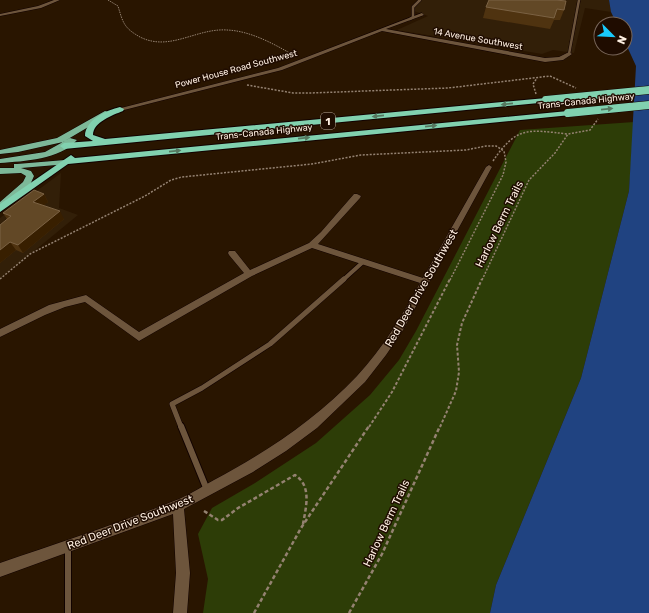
<svg xmlns="http://www.w3.org/2000/svg" width="649" height="613" viewBox="0 0 649 613" font-family="Rubik,sans-serif">
<rect width="100%" height="100%" fill="#291500"/>
<path fill="#321f08" d="M420 0H609L611 12 585 8 574 53 553 50 542 54 397 30 428 16 411 10Z
M61 173 59 208 78 215 0 279V218Z"/>
<path fill="#2d3d07" d="M634 122 629 191 581 378 496 585 490 613H203L208 579 198 534 212 508 255 483 316 443 370 395 399 360 416 331 520 130Z"/>
<path fill="#204381" d="M609 0H649V613H490L496 585 581 378 629 191 636 66 625 42V24H617L611 12Z"/>
<g fill="none" stroke-linecap="round" stroke-linejoin="round">
<defs>
<path id="service-far3" d="M410 19 413 17V7L420 0
M569 54 579 0"/>
<path id="service-far2" d="M343 280 363 262"/>
<path id="service-far1" d="M181 427 172 404 202 388 270 344 344 279"/>
<path id="service" d="M181 426 207 490
M68 547V613"/>
<path id="minor" d="M54 0H60L41 8 0 16V14L38 6Z
M422 13 424 15 386 29 545 58 559 57 569 52 572 54 563 60 545 62 382 31 282 70 120 111 117 109 278 68Z
M489 165 492 167 403 330 386 355 365 382 317 428 286 451 253 472 184 509 190 573 187 613H173L176 573 173 514 0 577V563C58 543 117 524 174 501 188 496 201 487 214 480 267 452 316 419 357 376 383 348 402 316 420 283L312 248 252 276 139 341 85 302 65 307 45 315 0 337V329L49 305 86 295 139 332 244 273 229 255 228 253 229 251H235L250 270 309 243 321 232 354 194H357L361 196 360 198 318 244 423 278 486 167Z"/>
<path id="trunk" d="M105 111 112 113 63 142 18 152 0 154V150L57 138Z
M70 138 77 140C59 160 25 161 0 163V159L45 152Z
M65 160H68V164L21 168 31 171 34 176 30 185 3 209 0 210V202L23 182 26 176 21 173 0 174V168H14V164H17Z"/>
<path id="motorway" d="M546 98 550 100 549 102 64 149 60 146 64 143 93 141 85 136C85 120 107 110 120 107L124 109 123 111C113 115 93 122 93 135L105 139Z
M568 111 572 113 571 115 68 164 0 212V204L71 155 75 158Z"/>
</defs>
<use href="#service-far3" stroke="#110200" stroke-width="3.5"/>
<use href="#service-far2" stroke="#110200" stroke-width="5.5"/>
<use href="#service-far1" stroke="#110200" stroke-width="6"/>
<use href="#service" stroke="#110200" stroke-width="8"/>
<use href="#minor" stroke="#110200" stroke-width="1"/>
<use href="#trunk" stroke="#110200" stroke-width="1"/>
<use href="#motorway" stroke="#110200" stroke-width="2"/>
<path stroke="#948271" stroke-width="1" stroke-dasharray="1.5 1" stroke-linecap="butt" d="M108 0 118 6C123 23 124 28 140 37 170 52 196 28 227 30 251 31 274 44 295 56"/>
<path stroke="#948271" stroke-width="1.5" stroke-dasharray="2 1.5" stroke-linecap="butt" d="M247 85 293 93H310L448 88 550 76 576 88
M536 94 533 84 537 78
M493 161C517 125 529 130 568 134
M0 279 30 254 145 196 171 180 182 177 312 164 361 155 466 150 486 146H496L504 151 506 162 503 175 450 280
M482 280 529 180 555 153 568 134 590 130 598 119"/>
<path stroke="#948271" stroke-width="2" stroke-dasharray="3 2" stroke-linecap="butt" d="M369 427 392 392 450 279
M440 427 456 391 459 372 457 345 462 323 482 279"/>
<path stroke="#948271" stroke-width="2.5" stroke-dasharray="4 2.5" stroke-linecap="butt" d="M204 511 218 520H222L238 508 295 475C312 486 306 507 303 524
M254 613 301 528 369 426
M349 613 382 554 440 426"/>
<use href="#service-far3" stroke="#6d553c" stroke-width="2.5"/>
<use href="#service-far2" stroke="#6d553c" stroke-width="4"/>
<use href="#service-far1" stroke="#6d553c" stroke-width="5"/>
<use href="#service" stroke="#6d553c" stroke-width="6"/>
<use href="#minor" fill="#6d553c" fill-rule="evenodd"/>
<use href="#trunk" fill="#7db898" fill-rule="evenodd"/>
<use href="#motorway" fill="#81d1af" fill-rule="evenodd"/>
<defs>
<path id="motorway-bridge" d="M546 100 649 90
M568 113 649 105"/>
</defs>
<use href="#motorway-bridge" stroke="#110200" stroke-width="9" stroke-linecap="butt"/>
<use href="#motorway-bridge" stroke="#81d1af" stroke-width="8"/>
</g>
<path fill="#4f3310" d="M489 0 564 10 560 20H554L550 29 483 18 486 7Z
M44 194 48 202 43 205 64 219 23 253 16 250 0 263V225L7 219 3 213Z"/>
<path fill="#381f00" d="M44 194 48 202 38 210 33 202Z
M60 211 64 219 23 253 18 245Z
M10 242 16 250 0 263V250Z"/>
<path fill="#624826" stroke="#7b6244" d="M489 0H556L566 1 564 10 557 9 554 18 486 7Z
M34 190 44 194 33 202 60 211 18 245 10 242 0 250V225L11 216 3 213Z"/>
<defs><path id="oneway-solid" d="M-6-.8H1V-3.2L6.5 0L1 3.2V.8H-6Z"/></defs>
<g fill="#557860">
<use href="#oneway-solid" transform="translate(507 104) rotate(174)"/>
<use href="#oneway-solid" transform="translate(607 109) rotate(-6)"/>
<use href="#oneway-solid" transform="translate(378 116) rotate(174)"/>
<use href="#oneway-solid" transform="translate(431 126) rotate(-6)"/>
<use href="#oneway-solid" transform="translate(304 138) rotate(-6)"/>
<use href="#oneway-solid" transform="translate(175 151) rotate(-6)"/>
</g>
<g text-anchor="middle" stroke-width="3" stroke-linejoin="round" paint-order="stroke">
<g font-size="9" fill="#fff0e2" stroke="#1f0c00">
<text transform="translate(478 39) rotate(10)" y="3">14 Avenue Southwest</text>
<text transform="translate(236 69) rotate(-15)" y="3">Power House Road Southwest</text>
<text transform="translate(586 101) rotate(-6)" y="3">Trans-Canada Highway</text>
<text transform="translate(264 132) rotate(-6)" y="3">Trans-Canada Highway</text>
</g>
<rect fill="#1f0c00" stroke="#bcac9e" stroke-width="1" x="321" y="113" width="14" height="16" rx="3"/>
<g font-size="10" font-weight="bold" fill="#fff0e2">
<text x="328" y="125">1</text>
</g>
<g font-size="11" fill="#fff0e2" stroke="#1f0c00">
<text transform="translate(499 224) rotate(-64)" y="4">Harlow Berm Trails</text>
<text transform="translate(421 288) rotate(-60)" y="4">Red Deer Drive Southwest</text>
<text transform="translate(130 522) rotate(-21)" y="4">Red Deer Drive Southwest</text>
<text transform="translate(386 523) rotate(-65)" y="4">Harlow Berm Trails</text>
</g>
</g>
<g transform="translate(613 36) rotate(114)"><circle r="19" fill="#1f0c00" stroke="#79675a"/>
<path d="M0-3L7 15L0 10L-7 15Z" fill="#19cafc"/>
<text y="-6" font-size="11" font-weight="bold" text-anchor="middle" fill="#fff0e2">N</text>
</g>
</svg>
